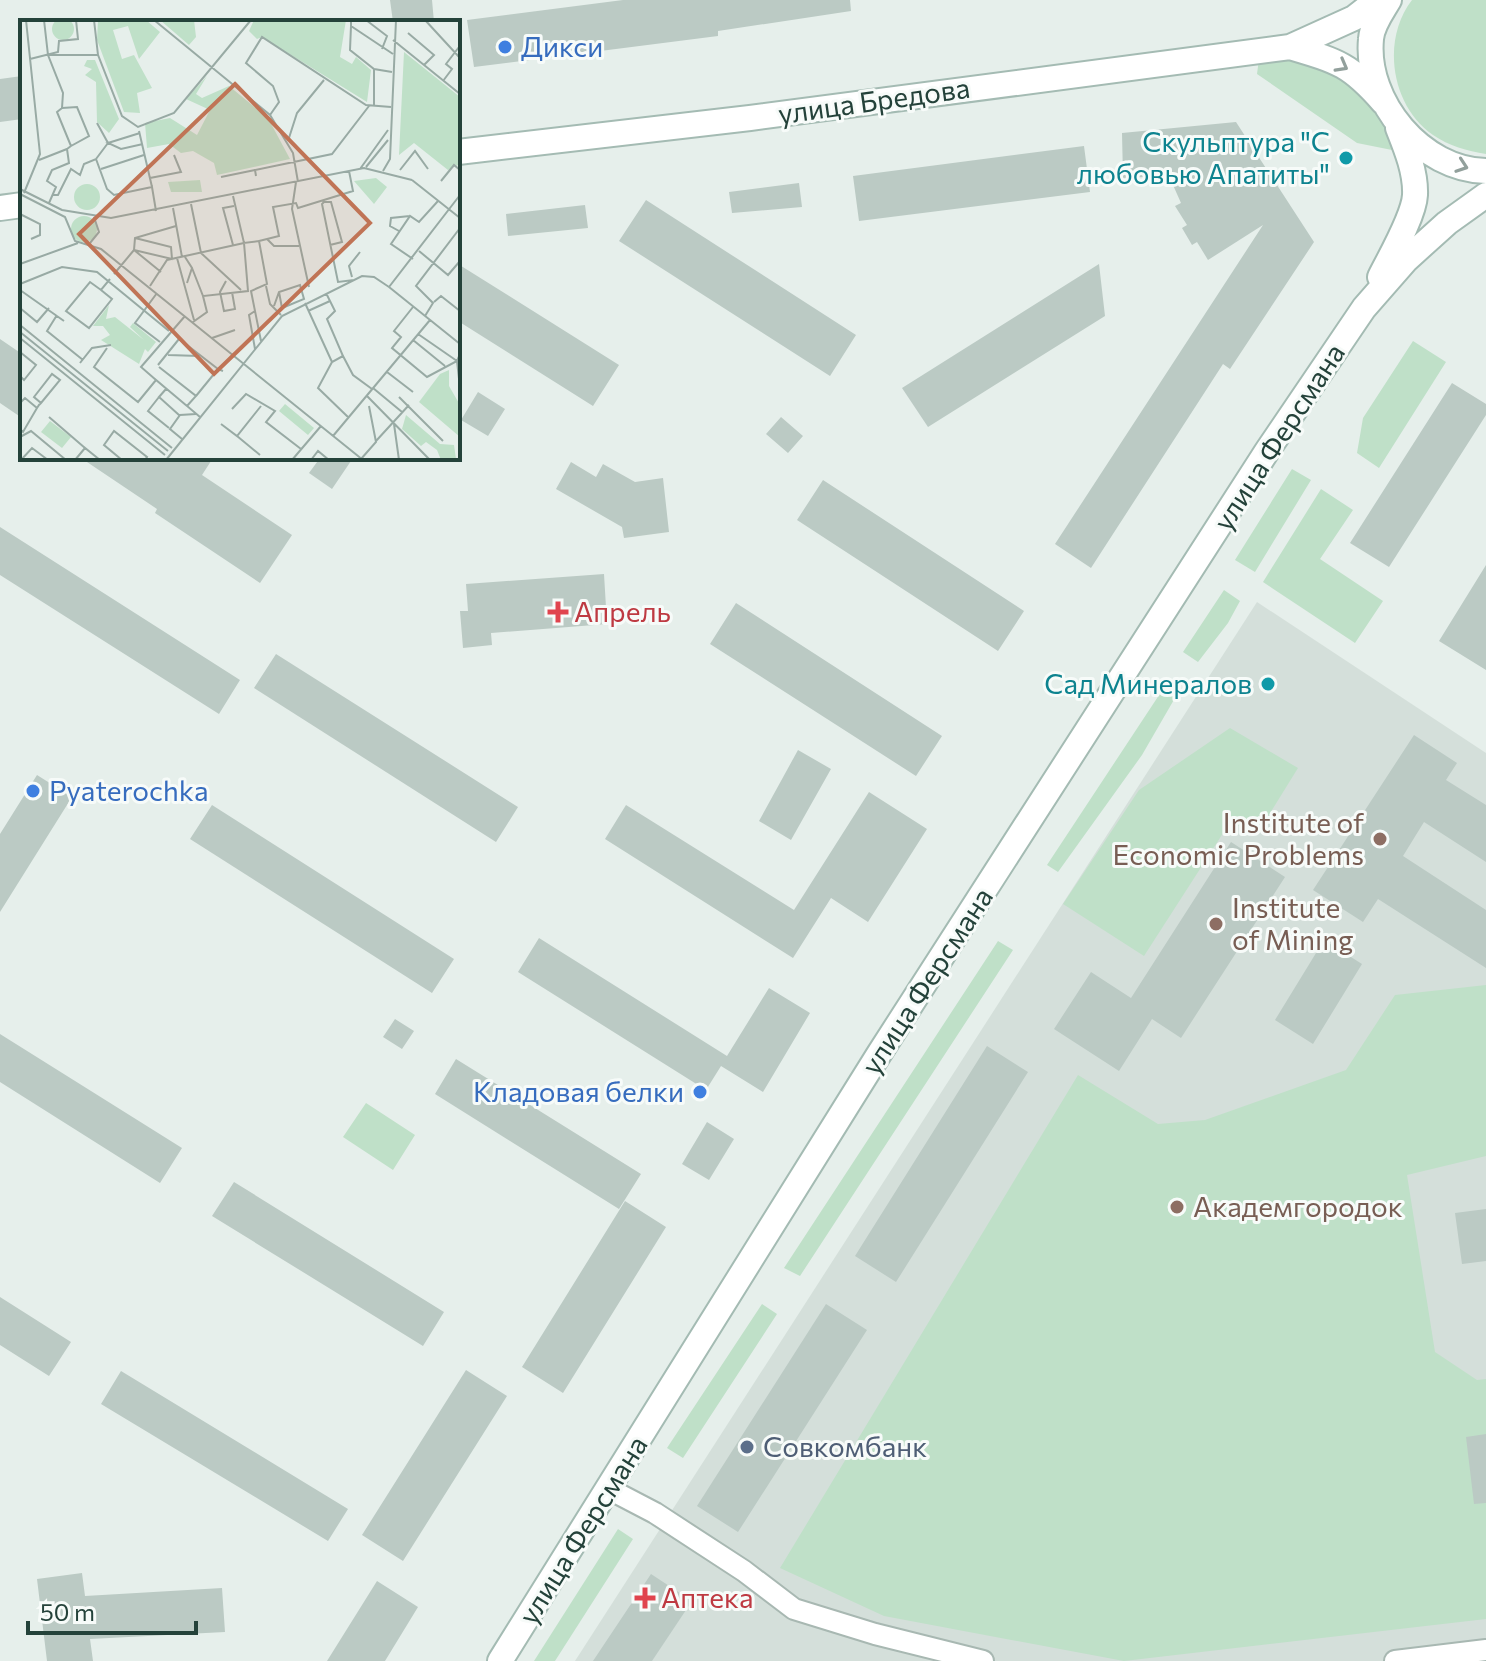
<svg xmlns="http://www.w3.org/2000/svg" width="1486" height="1661" viewBox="0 0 1486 1661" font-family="Commissioner,sans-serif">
<rect width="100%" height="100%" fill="#e6efeb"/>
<path fill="#d4dfda" d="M1257 602 1486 753V1661H575Z"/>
<path fill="#bfe0c8" d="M1412 0H1486V154C1467 151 1449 146 1433 135 1391 106 1381 40 1412 0Z
M1259 59C1282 60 1308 59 1329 69 1358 82 1385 123 1397 151L1357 143 1257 74Z
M1413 341 1446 362 1379 468 1357 453 1363 418Z
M1292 469 1311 480 1255 572 1235 560Z
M1321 489 1353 510 1320 559 1383 601 1355 643 1263 582Z
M1224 590 1240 601 1228 623 1198 662 1183 652Z
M1167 683 1179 691 1142 755 1058 872 1047 865Z
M1230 728 1298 768 1264 823 1227 827 1144 956 1063 904 1139 790Z
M998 941 1013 950 800 1276 784 1268Z
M1486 985V1156L1407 1175 1435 1352 1477 1380 1486 1379V1619L1124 1661 884 1616 780 1568 1078 1075 1158 1124 1205 1120 1346 1070 1395 995Z
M366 1103 415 1135 393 1170 343 1137Z
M762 1304 777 1314 683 1458 667 1448Z
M618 1529 633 1539 555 1661H534Z"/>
<path fill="#bbcac4" d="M390 0H432L434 22H393Z
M623 0H850L851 11 718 31V36L474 67 467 20Z
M22 76V119L0 122V79Z
M1236 122 1314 242 1230 369 1223 364 1091 568 1055 544 1263 225 1208 260 1197 242 1192 245 1182 228 1187 225 1175 206 1181 203 1169 176 1123 178 1122 133Z
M1084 146 1090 192 859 221 853 176Z
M799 183 802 207 732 213 729 192Z
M646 200 856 335 830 376 619 241Z
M585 205 588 228 508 236 506 214Z
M458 264 619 365 593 406 458 321Z
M1099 264 1105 316 928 427 902 388Z
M0 339 22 354V418L0 403Z
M1452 383 1486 404V415L1389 567 1350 543Z
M478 392 505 409 488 436 461 420Z
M781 417 803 436 788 453 766 434Z
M81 458H213L202 475 292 535 260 583 155 513 157 509Z
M320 458H353L332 489 309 473Z
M571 462 596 477 603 464 635 482 663 478 669 532 624 538 622 527 556 489Z
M823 480 1024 611 998 651 797 520Z
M0 527 240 680 219 714 0 575Z
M1486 565V670L1439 641Z
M604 574 607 624 491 633 492 645 463 648 460 611H468L466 584Z
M736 603 942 736 916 776 710 644Z
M276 654 518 807 496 842 254 688Z
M1414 735 1457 763 1446 780 1486 805V862L1424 822 1403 856 1486 910V968L1378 899 1363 922 1313 890Z
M798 750 831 769 791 840 759 821Z
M37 775 72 797 0 912V834Z
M869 792 927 829 868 922 831 898 793 958 605 839 626 805 794 910Z
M212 805 454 959 432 993 190 839Z
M1231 842 1285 877 1181 1038 1152 1019 1119 1071 1054 1029 1091 972 1131 998Z
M539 938 727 1056 769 988 810 1013 763 1092 721 1066 706 1090 518 972Z
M1324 940 1362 964 1313 1044 1275 1020Z
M395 1019 414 1031 402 1049 383 1037Z
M0 1034 182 1148 160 1183 0 1082Z
M987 1046 1028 1072 896 1282 855 1256Z
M456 1059 641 1174 619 1209 435 1094Z
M707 1122 734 1139 709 1180 682 1164Z
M234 1182 444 1312 423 1346 212 1216Z
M625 1201 666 1227 563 1393 522 1367Z
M1486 1209V1261L1462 1264 1455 1213Z
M0 1297 71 1342 49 1376 0 1345Z
M826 1304 867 1330 738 1532 697 1506Z
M466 1370 507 1396 403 1561 362 1535Z
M121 1371 348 1509 328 1541 101 1404Z
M1486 1434V1503L1474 1504 1466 1437Z
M82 1573 85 1596 222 1588 225 1632 90 1639 93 1661H47L37 1579Z
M651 1574 692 1601 652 1661H593Z
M377 1581 418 1607 385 1661H327Z"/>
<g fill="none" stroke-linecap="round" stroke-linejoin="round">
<defs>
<path id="street" d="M609 1489 655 1513 744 1571 794 1609 875 1634 983 1661
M1395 1661 1486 1650"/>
<path id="secondary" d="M1389 0C1382 12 1372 25 1371 39 1365 102 1422 170 1486 171
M1290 47 1354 18 1377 0
M458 152 750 118 1290 47C1337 61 1350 64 1383 102
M0 208 22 205
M1380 277C1390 257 1414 216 1415 195 1416 172 1406 148 1398 128
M500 1661 879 1054 1267 451 1364 308 1406 260 1447 223 1486 195"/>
</defs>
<use href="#street" stroke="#a8b8b2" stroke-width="24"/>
<use href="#secondary" stroke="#a4bbb3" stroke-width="28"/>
<use href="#street" stroke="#fff" stroke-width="20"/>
<use href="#secondary" stroke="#fff" stroke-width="24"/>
</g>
<defs><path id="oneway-chevron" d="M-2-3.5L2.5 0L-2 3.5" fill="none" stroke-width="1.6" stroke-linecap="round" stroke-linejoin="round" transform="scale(2)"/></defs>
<g stroke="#92a09c">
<use href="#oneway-chevron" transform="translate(1342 66) rotate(29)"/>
<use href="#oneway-chevron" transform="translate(1462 166) rotate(19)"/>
</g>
<g fill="#3f7fe0" stroke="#f7fbf9" stroke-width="3">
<circle cx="505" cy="47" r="8"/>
<circle cx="33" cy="791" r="8"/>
<circle cx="700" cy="1092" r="8"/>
</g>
<g fill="#0f9aa8" stroke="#f7fbf9" stroke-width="3">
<circle cx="1346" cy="158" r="8"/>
<circle cx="1268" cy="684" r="8"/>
</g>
<g fill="#e0444e" stroke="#f7fbf9" stroke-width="3">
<path d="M554 600h8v8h8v8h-8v8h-8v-8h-8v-8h8z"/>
<path d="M641 1586h8v8h8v8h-8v8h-8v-8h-8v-8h8z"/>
</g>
<g fill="#8d6e63" stroke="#f7fbf9" stroke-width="3">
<circle cx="1380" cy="839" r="8"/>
<circle cx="1216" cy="924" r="8"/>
<circle cx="1177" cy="1207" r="8"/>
</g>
<circle fill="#5c6f8a" stroke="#f7fbf9" stroke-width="3" cx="747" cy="1447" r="8"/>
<g text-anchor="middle" stroke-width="6" stroke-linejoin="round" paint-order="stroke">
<g font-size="28" fill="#366cbe" stroke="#f7fbf9" text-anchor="start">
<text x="521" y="57">Дикси</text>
<text x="49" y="801">Pyaterochka</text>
<text x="684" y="1102" text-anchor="end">Кладовая белки</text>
</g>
<g font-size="28" fill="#24423a" stroke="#f7fbf9">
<text transform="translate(874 101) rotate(-8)" y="10">улица Бредова</text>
<text transform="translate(1279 437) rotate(-57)" y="10">улица Ферсмана</text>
<text transform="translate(927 981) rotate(-57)" y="10">улица Ферсмана</text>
<text transform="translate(583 1530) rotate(-58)" y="10">улица Ферсмана</text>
</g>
<g font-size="28" fill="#0d838f" stroke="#f7fbf9" text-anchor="end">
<text x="1330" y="152">Скульптура "С<tspan x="1330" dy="32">любовью Апатиты"</tspan></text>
<text x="1252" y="694">Сад Минералов</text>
</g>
<g font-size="28" fill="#be3a42" stroke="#f7fbf9" text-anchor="start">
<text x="574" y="622">Апрель</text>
<text x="661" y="1608">Аптека</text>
</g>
<g font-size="28" fill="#785e54" stroke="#f7fbf9" text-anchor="start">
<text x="1364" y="833" text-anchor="end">Institute of<tspan x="1364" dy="32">Economic Problems</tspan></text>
<text x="1232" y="918">Institute<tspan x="1232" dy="32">of Mining</tspan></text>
<text x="1193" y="1217">Академгородок</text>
</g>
<g font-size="28" fill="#4e5e75" stroke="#f7fbf9" text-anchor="start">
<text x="763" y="1457">Совкомбанк</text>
</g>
</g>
<g transform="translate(20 20)">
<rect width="440" height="440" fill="#e6efeb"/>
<path d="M32 9a11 11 0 1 1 22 0a11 11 0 1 1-22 0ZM78 0H126L140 12 119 39 108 6 93 10 102 39 114 35 132 68 117 73 120 93 104 92 77 20ZM140 0H174L176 17 169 25ZM234 0H326L320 37 332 44 336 37 351 50 347 82 242 17 237 19 229 11ZM384 32 440 77V144L428 150 394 123 379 135ZM67 40H75L99 99 89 113 77 102 76 62 65 55 72 49 64 46ZM187 56 176 74 182 78 209 66 248 98 270 139 197 155 194 143 173 131 161 133 149 124 127 128 125 103 150 98 177 115 190 90 166 79ZM356 158 367 167 354 184 334 161ZM180 160 182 172H151L148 162ZM54 177a13 13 0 1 1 26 0a13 13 0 1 1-26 0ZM51 209a13 13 0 1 1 26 0a13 13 0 1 1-26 0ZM89 285 86 299 95 297 124 320 110 307 113 303 136 322 128 332 125 329 119 344 81 320 90 315 83 306H73ZM429 350V366L440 385V417L399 382 420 354ZM265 384 294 408 288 415 259 391ZM386 395 420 424 434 425 436 439 421 440 417 430 406 422 401 426 382 409ZM30 401 51 417 42 428 21 412Z" fill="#bfe0c8"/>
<path fill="none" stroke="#98aaa4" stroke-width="2" d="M24 0 28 35 43 73 42 88 37 92 51 126 47 129M74 0 78 35M134 0 250 95 273 133 278 162M331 0V6L373 34M346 0 367 16 362 29M405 0 440 38M331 6 330 30 354 49 372 52M388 13 414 35 404 45M373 20 440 74M28 35H78L102 96 118 107 154 93 231 0M10 39 38 32 39 21 58 19 56 0M354 49V86M423 61 432 49 426 44 439 27M42 88 57 87 69 116 51 126M250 95 259 82 253 66 226 43 242 17 346 85 371 87M119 111 132 167M120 113 88 123 101 129 123 124M268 121 277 93 304 60M76 139 88 123 77 103M19 140 47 129 49 143 32 150 27 161 36 167 29 183M346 147 368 120M81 149 124 135M340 149 368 110M380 150 395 131 408 149M363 151 370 139 376 0M236 156 235 150 312 134 349 86M201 157 235 150M130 158 161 152 154 135M392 160 440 198M421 161 434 145 440 150M276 162 272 189 289 267M0 169 42 190 91 198 344 148 392 160M4 173 20 134 6 0M0 174 45 197 55 221 81 229 343 440M32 175H38L51 149 60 155 64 144 76 139 87 169 94 175 132 167 136 191M213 176 224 223 239 221M171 184 181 233 221 270M153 188 162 237M0 194 20 204V215L11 219M379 211 370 206 371 198 390 196M115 218 151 227 152 239 114 230 141 252M247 219 254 226H279M70 223 79 212 74 197M213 225 203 188 214 186M310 225 322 222 311 182H304L302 184 318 262 334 260M399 231 428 255 440 241M165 237 172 248 167 263M157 238 174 300M393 239 371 224 390 196 399 202 418 181M0 244 58 223M172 248 183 276M94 254 114 230 115 218 156 206M332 257 329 246 340 232M206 261 200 272 204 291 215 289 212 272M0 264 42 247 77 252 149 311M130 266 147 240 224 223 228 271 183 276 187 292 173 302M246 266 250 284 261 295M369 267 440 324M0 270 44 301M81 270 92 279 69 308 46 291 70 262 81 270 90 259M137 273 115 303 140 322M306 273 315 291 307 299 323 336 312 342 298 368 329 398M414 282 421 276 440 291M285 283 312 342M254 286 259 272 280 265 284 279 262 288 259 272M393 287 374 311 381 317 372 328 407 357 437 341 440 334M0 288 17 302 29 288M235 291 229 295 235 329M288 291 310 281M37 295 27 311 63 340M405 296 413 283 396 266 440 208M0 305 152 428M0 312 148 431M398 314 437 341 440 368M0 318 145 435M192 318 215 310M393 320 425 346M241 321 231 271 247 264 239 221 259 216 253 187 276 183 278 188 333 171 329 151M87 328 74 347 118 382 136 360 167 386M0 332 16 345 4 360 0 356M148 335 179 336M323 336 333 355 352 369M60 343 72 328 91 325M138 345 159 319 198 349M139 347 176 376 167 386 180 397M367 352 393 372M136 360 121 347 165 296M353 368 382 392M146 369 139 377 159 395M176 376 198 349 203 351M347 376 410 440M139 377 128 391 149 408M379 377 423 421M0 383 5 378 17 388 3 412 0 409M17 388 19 385 21 383 40 360 32 354 14 377 21 383M212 389 226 374 255 391 246 402 281 429M29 397 65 428M201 404 217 416 241 386M374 404 379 440M217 416 240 435M313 416 410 300M0 417 11 411 46 440M162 419 150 409 160 395 176 394M356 421 389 385M341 439 356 422 349 386M1 440 12 428 28 440M55 440 65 428 80 440M102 440 84 425 94 411 127 437 125 440M146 440 262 296 342 256 354 257 369 267 440 175M272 440 301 406M291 440 298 431 309 440"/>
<path fill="#c07456" fill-opacity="0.15" stroke="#c07456" stroke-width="4" d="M215 64 350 203 194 354 59 214Z"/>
<rect width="440" height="440" fill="none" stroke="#24423a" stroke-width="4"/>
</g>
<path d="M28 1621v12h168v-12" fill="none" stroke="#24423a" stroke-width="4"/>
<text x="40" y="1621" font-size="24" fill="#24423a" stroke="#f7fbf9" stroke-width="6" paint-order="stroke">50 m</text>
</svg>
